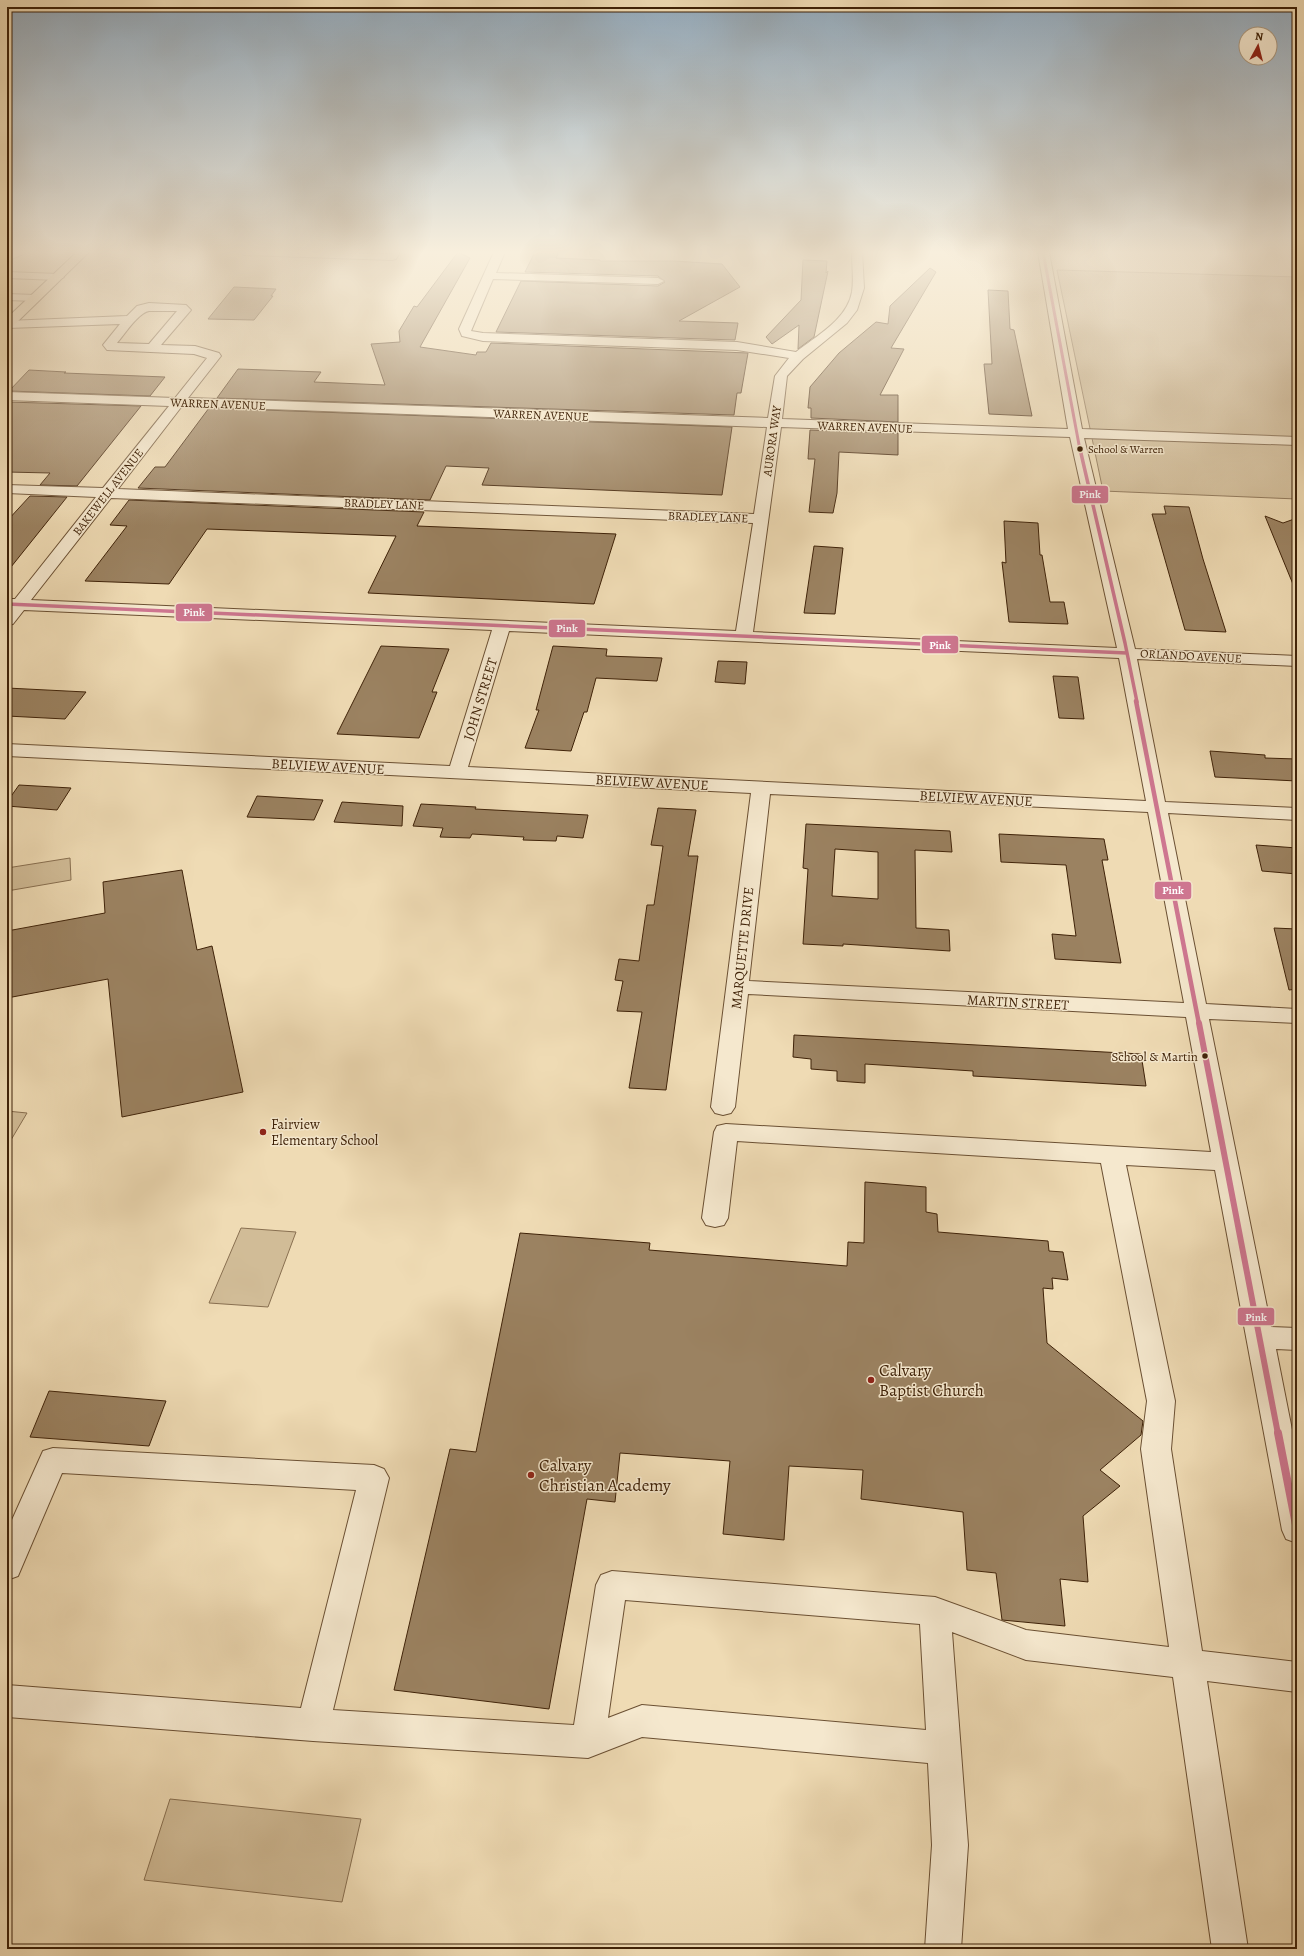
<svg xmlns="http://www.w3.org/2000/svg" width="1304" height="1956" viewBox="0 0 1304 1956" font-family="Alegreya,serif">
<rect width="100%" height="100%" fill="#efdbb4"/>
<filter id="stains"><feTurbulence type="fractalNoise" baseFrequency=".005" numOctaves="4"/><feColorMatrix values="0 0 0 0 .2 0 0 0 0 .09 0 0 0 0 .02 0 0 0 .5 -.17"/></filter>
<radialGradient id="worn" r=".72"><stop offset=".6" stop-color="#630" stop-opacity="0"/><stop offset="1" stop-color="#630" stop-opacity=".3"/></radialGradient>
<path fill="#d1bc97" stroke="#886f50" d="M1057 270 1297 277V499L1103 491Z
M70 858 71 880 7 891V868Z
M7 1111 27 1113 8 1145H7Z
M241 1228 296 1232 268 1307 209 1303Z
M170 1799 361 1819 342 1902 144 1880Z"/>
<path fill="#9b8261" stroke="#3f2208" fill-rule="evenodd" d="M458 252 470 258 420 347 476 355 477 352H486L491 343 748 353 741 393H737L734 415 217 398 238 369 321 372 314 382 385 385 371 344 400 342 399 331 414 306 417 307Z
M535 252H559L556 258 600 260V261H674L722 264 740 287 679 321 738 323 735 340 496 332 521 281 658 286 665 282 658 276 525 272Z
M803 260 827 261 826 273 828 271 814 337 798 349 799 325 772 344 766 337 801 300Z
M930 268 936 272 891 348 904 349 880 395H898V422L811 418V408H808L810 387 839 353 876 322 888 324 890 306Z
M234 287 276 289 271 296H273L254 320 208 319Z
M988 290 1008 291 1010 329 1014 330 1032 416 989 414 984 364H992Z
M29 370 66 372 64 373 165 377 150 396 9 391Z
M7 402 141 406 77 486 40 485 50 473 7 472Z
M209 408 732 427 722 495 482 485 489 468 446 466 430 500 138 488 155 467H165Z
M810 430 898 433V455L839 452 837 493 833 513 809 512 815 459H808Z
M30 496 67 497 7 572V521Z
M129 500 424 512 417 526 616 534 594 604 368 593 396 536 207 529 169 584 85 581 127 526 110 525Z
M1164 506 1189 507 1203 559 1226 632 1185 630 1152 514H1166Z
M1265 516 1283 523 1297 518V594Z
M1004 521 1038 523 1040 555H1042L1050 602H1064L1068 624 1009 622 1002 562 1006 563Z
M814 546 843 548 835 614 804 613Z
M381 646 449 649 432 692H437L419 738 337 734Z
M553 646 607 649 606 656 662 658 657 681 596 678 587 712H584L571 751 525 748 539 710H536Z
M718 661 747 662 745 684 715 682Z
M1053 676 1078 677 1084 719 1059 718Z
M7 688 86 692 65 719 7 716Z
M1210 751 1265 755V758L1297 759V781L1215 777Z
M19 785 71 788 57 810 7 806V802Z
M257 796 323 800 314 820 247 817Z
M342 802 403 806 402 826 334 822Z
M421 804 476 807 475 809 588 815 583 838 557 836 556 841 523 840 524 837 472 834 470 838 440 837 443 828 413 826Z
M658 808 696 810 688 856H698L666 1090 629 1088 642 1012 617 1011 623 981 615 980 619 959 639 961 647 905H654L663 846 651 845Z
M806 824 950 831 952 852 915 850 916 928 949 930 950 951 843 944V946L803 944 808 869 803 868ZM835 849 878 852V899L832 896Z
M999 834 1104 839 1108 860H1102L1121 963 1055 959 1052 934 1076 936 1066 865 1001 862Z
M1256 845 1297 848V874L1262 871Z
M182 870 197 950 212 946 243 1092 122 1117 108 979 7 998V931L105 913 103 882Z
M1274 928 1297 929V989L1289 990Z
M794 1035 1141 1054 1146 1086 973 1076V1071L865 1064V1083L837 1081V1071L811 1069V1059L793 1057Z
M865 1182 926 1187V1212L937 1214 938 1232 1048 1241 1049 1251 1063 1252 1068 1280 1052 1278 1053 1289 1043 1288 1047 1343 1143 1421 1141 1435 1100 1470 1120 1486 1083 1516 1088 1582 1060 1579 1065 1626 1002 1620 996 1573 967 1570 963 1512 861 1499 863 1470 789 1466 784 1540 723 1534 730 1461 620 1453 615 1502 587 1499 549 1709 394 1690 450 1449 476 1452 520 1233 650 1243 649 1250 847 1266 848 1242 864 1243Z
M49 1391 166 1401 149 1446 30 1437Z"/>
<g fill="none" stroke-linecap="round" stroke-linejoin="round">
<defs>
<path id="minor" d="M12 252H28L7 261V254Z
M239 252 389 254 400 252 396 259 392 260 244 255Z
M494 252H505L496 273 658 278 664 281 658 284 493 279 471 331 483 333 737 342 796 352C816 336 847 320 852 292 854 279 852 266 852 252H862L864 288 857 310 847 323 803 359 787 376 782 419 1068 429 1038 252H1049L1082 429 1297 437V445L1084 438 1135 649 1297 656V666L1137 659 1165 802 1297 808V820L1168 813 1206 1004 1297 1009V1023L1209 1019 1271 1327 1297 1328V1350L1276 1349 1297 1455V1543L1286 1539 1282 1530 1215 1170 1126 1165 1175 1401 1171 1449 1202 1651 1297 1662V1692L1207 1681 1248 1949H1212L1173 1677 1026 1660 952 1632 968 1845 961 1949H925L932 1845 928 1763 642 1737 588 1758 313 1741 7 1717V1685L301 1708 356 1490 62 1473 18 1576 7 1580V1531L43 1451 53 1448 374 1465 384 1469 389 1478 333 1710 574 1725 596 1585 601 1575 612 1571 935 1597 1026 1630 1169 1647 1141 1449 1147 1401 1101 1163 737 1141 728 1218 724 1225 715 1227 706 1225 702 1218 714 1132 717 1126 726 1124 1211 1152 1186 1017 748 994 735 1107 731 1113 723 1115 715 1113 711 1107 751 793 7 756V744L450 766 492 630 24 610 13 624 7 625V599H15L96 497 7 493V485L103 488 169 406 7 400V392L175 398 207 358 194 354 107 350 103 345 120 324 8 328 7 321 127 316 137 306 149 303 186 305 191 310 161 345 195 346 219 353 221 356 188 398 768 418 775 376 789 358 737 350 483 341 462 336 459 329ZM149 311H177L149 344 117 343C124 335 138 313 149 311ZM182 406 767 427 754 514 118 489ZM781 427 1070 437 1117 648 753 632ZM111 498 753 523 736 631 31 600ZM509 631 1119 658 1146 801 468 767ZM770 794 1148 812 1184 1003 749 981ZM625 1600 920 1624 926 1730 642 1705 608 1718Z
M7 272 58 274 64 277 58 280 7 278Z
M7 294 35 295 41 298 35 301 7 300Z"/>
<path id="major" d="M77 252H89L11 328 7 329V318Z"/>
</defs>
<use href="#minor" stroke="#6b5033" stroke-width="2"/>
<use href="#major" stroke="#3f2208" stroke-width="2"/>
<use href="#minor" fill="#f5e8ce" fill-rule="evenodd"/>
<use href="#major" fill="#efdbb4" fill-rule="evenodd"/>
<defs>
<path id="bus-1-far4" d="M1043 252 1080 450"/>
<path id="bus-1-far3" d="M1080 449 1125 643 1137 702
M7 604 1127 653"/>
<path id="bus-1-far2" d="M1136 701 1199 1024"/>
<path id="bus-1-far1" d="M1199 1023 1278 1434"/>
<path id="bus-1" d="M1278 1433 1297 1530"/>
</defs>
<use href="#bus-1-far4" stroke="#f5e8ce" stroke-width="4.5"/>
<use href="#bus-1-far3" stroke="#f5e8ce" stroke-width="5.5"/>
<use href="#bus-1-far2" stroke="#f5e8ce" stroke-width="7"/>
<use href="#bus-1-far1" stroke="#f5e8ce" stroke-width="9"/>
<use href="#bus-1" stroke="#f5e8ce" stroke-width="10"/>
<use href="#bus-1-far4" stroke="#ce7690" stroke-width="3"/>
<use href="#bus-1-far3" stroke="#ce7690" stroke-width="3.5"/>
<use href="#bus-1-far2" stroke="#ce7690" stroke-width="4.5"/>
<use href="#bus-1-far1" stroke="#ce7690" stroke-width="6"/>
<use href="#bus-1" stroke="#ce7690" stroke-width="8"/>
</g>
<linearGradient id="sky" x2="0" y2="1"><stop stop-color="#93aabc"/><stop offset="0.48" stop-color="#f8efdd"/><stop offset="1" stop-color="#f8efdd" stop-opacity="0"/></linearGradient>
<rect width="1304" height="526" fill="url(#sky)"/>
<g fill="#3f2208" stroke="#f5e8ce" stroke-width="1.5">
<circle cx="1080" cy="449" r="3.5"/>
<circle cx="1205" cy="1056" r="3.5"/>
</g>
<g fill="#8f2418" stroke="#f5e8ce" stroke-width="1.5">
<circle cx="263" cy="1132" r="4"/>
<circle cx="871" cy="1380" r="4"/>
<circle cx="531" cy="1475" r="4"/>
</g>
<g text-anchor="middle" stroke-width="3" stroke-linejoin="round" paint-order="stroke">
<g font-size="11" fill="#3f2208" stroke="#f5e8ce" text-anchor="start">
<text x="1088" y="453">School &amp; Warren</text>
</g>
<g font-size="12" fill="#3f2208" stroke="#f5e8ce">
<text transform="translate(218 404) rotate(2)" y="4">WARREN AVENUE</text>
<text transform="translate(541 415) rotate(2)" y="4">WARREN AVENUE</text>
<text transform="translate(865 427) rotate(2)" y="4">WARREN AVENUE</text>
<text transform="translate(772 441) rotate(-82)" y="4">AURORA WAY</text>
<text transform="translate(108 492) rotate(-52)" y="4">BAKEWELL AVENUE</text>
<text transform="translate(384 504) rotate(2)" y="4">BRADLEY LANE</text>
<text transform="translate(708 517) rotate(2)" y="4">BRADLEY LANE</text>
<text transform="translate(1191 656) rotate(3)" y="4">ORLANDO AVENUE</text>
</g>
<g font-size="13" fill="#3f2208" stroke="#f5e8ce" text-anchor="end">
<text x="1198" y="1061">School &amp; Martin</text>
</g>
<g font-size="14" fill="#3f2208" stroke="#f5e8ce">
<text transform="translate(480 699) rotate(-73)" y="5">JOHN STREET</text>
<text transform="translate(328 766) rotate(3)" y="5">BELVIEW AVENUE</text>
<text transform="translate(652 782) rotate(3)" y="5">BELVIEW AVENUE</text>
<text transform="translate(976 798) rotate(3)" y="5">BELVIEW AVENUE</text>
<text transform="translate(742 948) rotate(-84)" y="5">MARQUETTE DRIVE</text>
<text transform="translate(1018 1002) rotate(3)" y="5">MARTIN STREET</text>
</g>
<g font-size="14" fill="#3f2208" stroke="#f5e8ce" text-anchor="start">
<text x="271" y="1129">Fairview<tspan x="271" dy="16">Elementary School</tspan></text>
</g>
<g font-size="17" fill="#3f2208" stroke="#f5e8ce" text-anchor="start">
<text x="879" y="1376">Calvary<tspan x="879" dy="20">Baptist Church</tspan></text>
<text x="539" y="1471">Calvary<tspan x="539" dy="20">Christian Academy</tspan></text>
</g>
</g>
<g stroke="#f5e8ce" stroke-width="1.5">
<rect x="1071" y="485" width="38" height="19" rx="4" fill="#ce7690"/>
<rect x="175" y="603" width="38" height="19" rx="4" fill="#ce7690"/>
<rect x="548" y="619" width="38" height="19" rx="4" fill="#ce7690"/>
<rect x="921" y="635" width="38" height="19" rx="4" fill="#ce7690"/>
<rect x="1154" y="881" width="38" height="19" rx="4" fill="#ce7690"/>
<rect x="1237" y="1307" width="38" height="19" rx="4" fill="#ce7690"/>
</g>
<g font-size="11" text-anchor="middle" font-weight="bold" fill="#fff">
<text x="1090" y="498">Pink</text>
<text x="194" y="616">Pink</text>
<text x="567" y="632">Pink</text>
<text x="940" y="649">Pink</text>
<text x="1173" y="894">Pink</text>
<text x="1256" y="1321">Pink</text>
</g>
<rect width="1304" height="1956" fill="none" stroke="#efdbb4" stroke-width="24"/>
<rect x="8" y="8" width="1288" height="1940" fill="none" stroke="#3f2208" stroke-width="2"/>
<rect x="12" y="12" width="1280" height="1932" fill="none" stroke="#3f2208"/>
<g transform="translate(1258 46) rotate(7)"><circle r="19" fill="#f5e8ce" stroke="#ac997f"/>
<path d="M0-3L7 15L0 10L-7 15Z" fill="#8f2418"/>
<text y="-6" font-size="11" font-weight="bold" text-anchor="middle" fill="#3f2208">N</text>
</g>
<rect width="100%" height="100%" filter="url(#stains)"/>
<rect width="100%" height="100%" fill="url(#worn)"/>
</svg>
